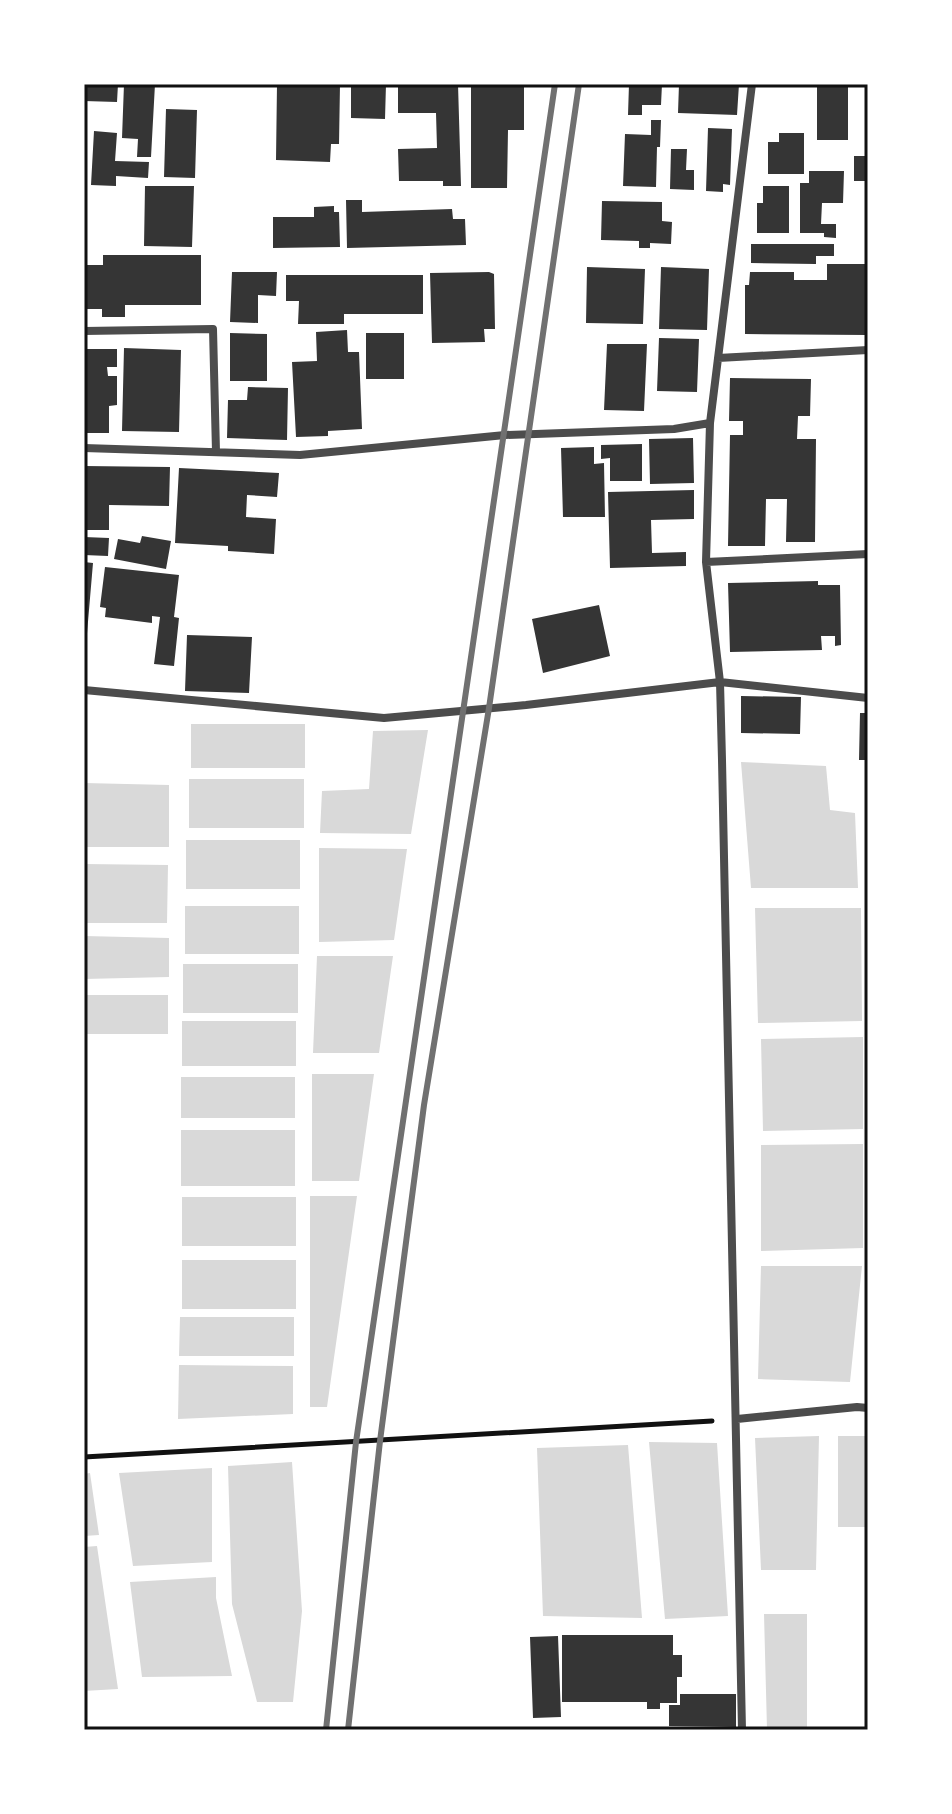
<svg xmlns="http://www.w3.org/2000/svg" width="952" height="1814" viewBox="0 0 952 1814" font-family="'Roboto Condensed',sans-serif">
<rect width="100%" height="100%" fill="#fff"/>
<path fill="#d9d9d9" d="M191 724H305V768H191Z
M428 730 411 834 320 833 322 791 369 789 373 731Z
M741 762 826 766 830 810 855 813 858 888H751Z
M189 779H304V828H189Z
M84 783 169 785V847H84Z
M186 840H300V889H186Z
M319 848 407 849 394 940 319 942Z
M84 864 168 865 167 923H84Z
M185 906H299V954H185Z
M755 908H861L862 1021 758 1023Z
M84 936 169 938V977L84 979Z
M317 956H393L379 1053H313Z
M183 964H298V1013H183Z
M84 995H168V1034H84Z
M182 1021H296V1066H182Z
M863 1037V1129L763 1131 761 1039Z
M312 1074H374L359 1181H312Z
M181 1077H295V1118H181Z
M181 1130H295V1186H181Z
M863 1144V1248L761 1251V1145Z
M310 1196H357L327 1407H310Z
M182 1197H296V1246H182Z
M182 1260H296V1309H182Z
M761 1266H862L850 1382 758 1379Z
M180 1317H294V1356H179Z
M179 1365 293 1366V1414L178 1419Z
M819 1436 816 1570H761L755 1438Z
M838 1436H868V1527H838Z
M649 1442 717 1443 728 1616 665 1619Z
M628 1445 642 1618 543 1616 537 1448Z
M292 1462 302 1611 293 1702H257L232 1604 228 1466Z
M212 1468V1562L133 1566 119 1473Z
M90 1473 99 1535 84 1536V1474Z
M97 1546 118 1689 84 1691V1547Z
M216 1577V1598L232 1676 142 1677 130 1582Z
M764 1614H807V1730H767Z"/>
<path fill="#353535" d="M84 84H118L117 102 84 101Z
M124 84H155L151 157H137L138 139 122 138Z
M277 84H340L339 144H331L330 162 276 160Z
M351 84H386L385 119 351 118Z
M398 84H458L461 186H443V181H399L398 149 437 148 436 113H398Z
M471 84H524V130H508L507 188H471Z
M629 84H662L661 105H642V115H628Z
M679 84H739L737 115 678 113Z
M817 84H848V140H817Z
M166 109 197 110 195 178 164 177Z
M651 120H661L660 147H657L656 187 623 186 625 134 651 135Z
M708 128 732 129 730 185 723 184V192L706 191Z
M94 131 117 133 115 161 149 162 148 178 116 176V186L91 185Z
M779 133H804V174H768V142H779Z
M671 149H687L686 170H694V190L670 189Z
M854 156H868V181H854Z
M809 171H844L843 203H822L821 224H836V238L824 237V233H800V183H809Z
M145 186H194L192 247 144 246Z
M763 186H789V233H757V203H763Z
M346 200H362V212L452 209 453 219H465L466 245 347 248Z
M602 201 662 202V221L672 222 671 244 650 243V248H639V241L601 240Z
M334 206V212H339L340 247 273 248V217H314V207Z
M751 244H834V256H816V264L751 263Z
M103 255H201V305H125V317H102V309H84V265H103Z
M827 264H868V335L745 334V285H749L750 272H794V280H827Z
M587 267 645 269 643 324 586 323Z
M661 267 709 269 707 330 659 329Z
M232 272H277L276 296 258 295V323L230 322Z
M489 272 494 274 495 329H484L485 342 432 343 430 273Z
M286 275H423V314H344V324H298L299 301H286Z
M347 330 348 352H359L362 429 328 431V436L296 437 292 362 317 361 316 332Z
M230 333 267 334V381H230Z
M366 333H404V379H366Z
M659 338 699 339 697 392 657 391Z
M607 344H647L644 411 604 410Z
M124 348 181 350 179 432 122 431Z
M84 349H117V367H107L108 376H117V405L109 406V433H84Z
M730 378 811 379 810 416H798L797 439H816L815 542H786L787 499H766L765 546H728L730 435H743V421H729Z
M248 387 288 388 287 440 227 438 228 400H247Z
M693 438 694 483 650 484 649 439Z
M642 444V481H610V458L601 459V445Z
M594 447V464L604 463 605 517H563L561 448Z
M84 466 170 467 169 506 109 505V530H86Z
M179 468 279 473 277 497 247 495 246 517 276 519 274 554 228 551V546L175 543Z
M694 490V519L651 520 652 553 686 552V566L610 568 608 492Z
M142 536 171 541 166 569 114 559 118 539 140 543Z
M84 537 109 538 108 556 84 555Z
M84 562 93 563 86 645H84Z
M105 567 179 575 174 617 179 618 174 666 154 664 160 617 152 616V623L105 617 106 608 100 607Z
M818 581V585H840L841 645 835 646V636H821L822 650 730 652 728 583Z
M599 605 610 656 543 673 532 619Z
M187 635 252 637 249 693 185 691Z
M741 696 801 697 800 734 741 733Z
M860 713H868V760H859Z
M562 1635H673V1655H682V1677H677V1703H660V1709H647V1702H562Z
M558 1636 561 1717 533 1718 530 1637Z
M680 1694H736V1727L669 1726V1705H680Z"/>
<g fill="none" stroke-linecap="round" stroke-linejoin="round">
<path stroke="#111" stroke-width="5" d="M84 1457 712 1421"/>
<path stroke="#4c4c4c" stroke-width="8" d="M84 331 213 329 216 452
M718 358 868 350
M84 448 300 455 505 435 674 429 710 423
M706 562 868 554
M84 690 384 718 526 705 720 682 868 698
M737 1419 857 1407 868 1408
M742 1730 722 760 720 682 706 562 710 423 752 84"/>
<path stroke="#707070" stroke-width="6" d="M326 1730 356 1442 555 84
M348 1730 380 1441 424 1105 489 708 579 84"/>
</g>
<rect width="952" height="1814" fill="none" stroke="#ffffff" stroke-width="172"/>
<rect x="86" y="86" width="780" height="1642" fill="none" stroke="#111" stroke-width="3"/>
</svg>
